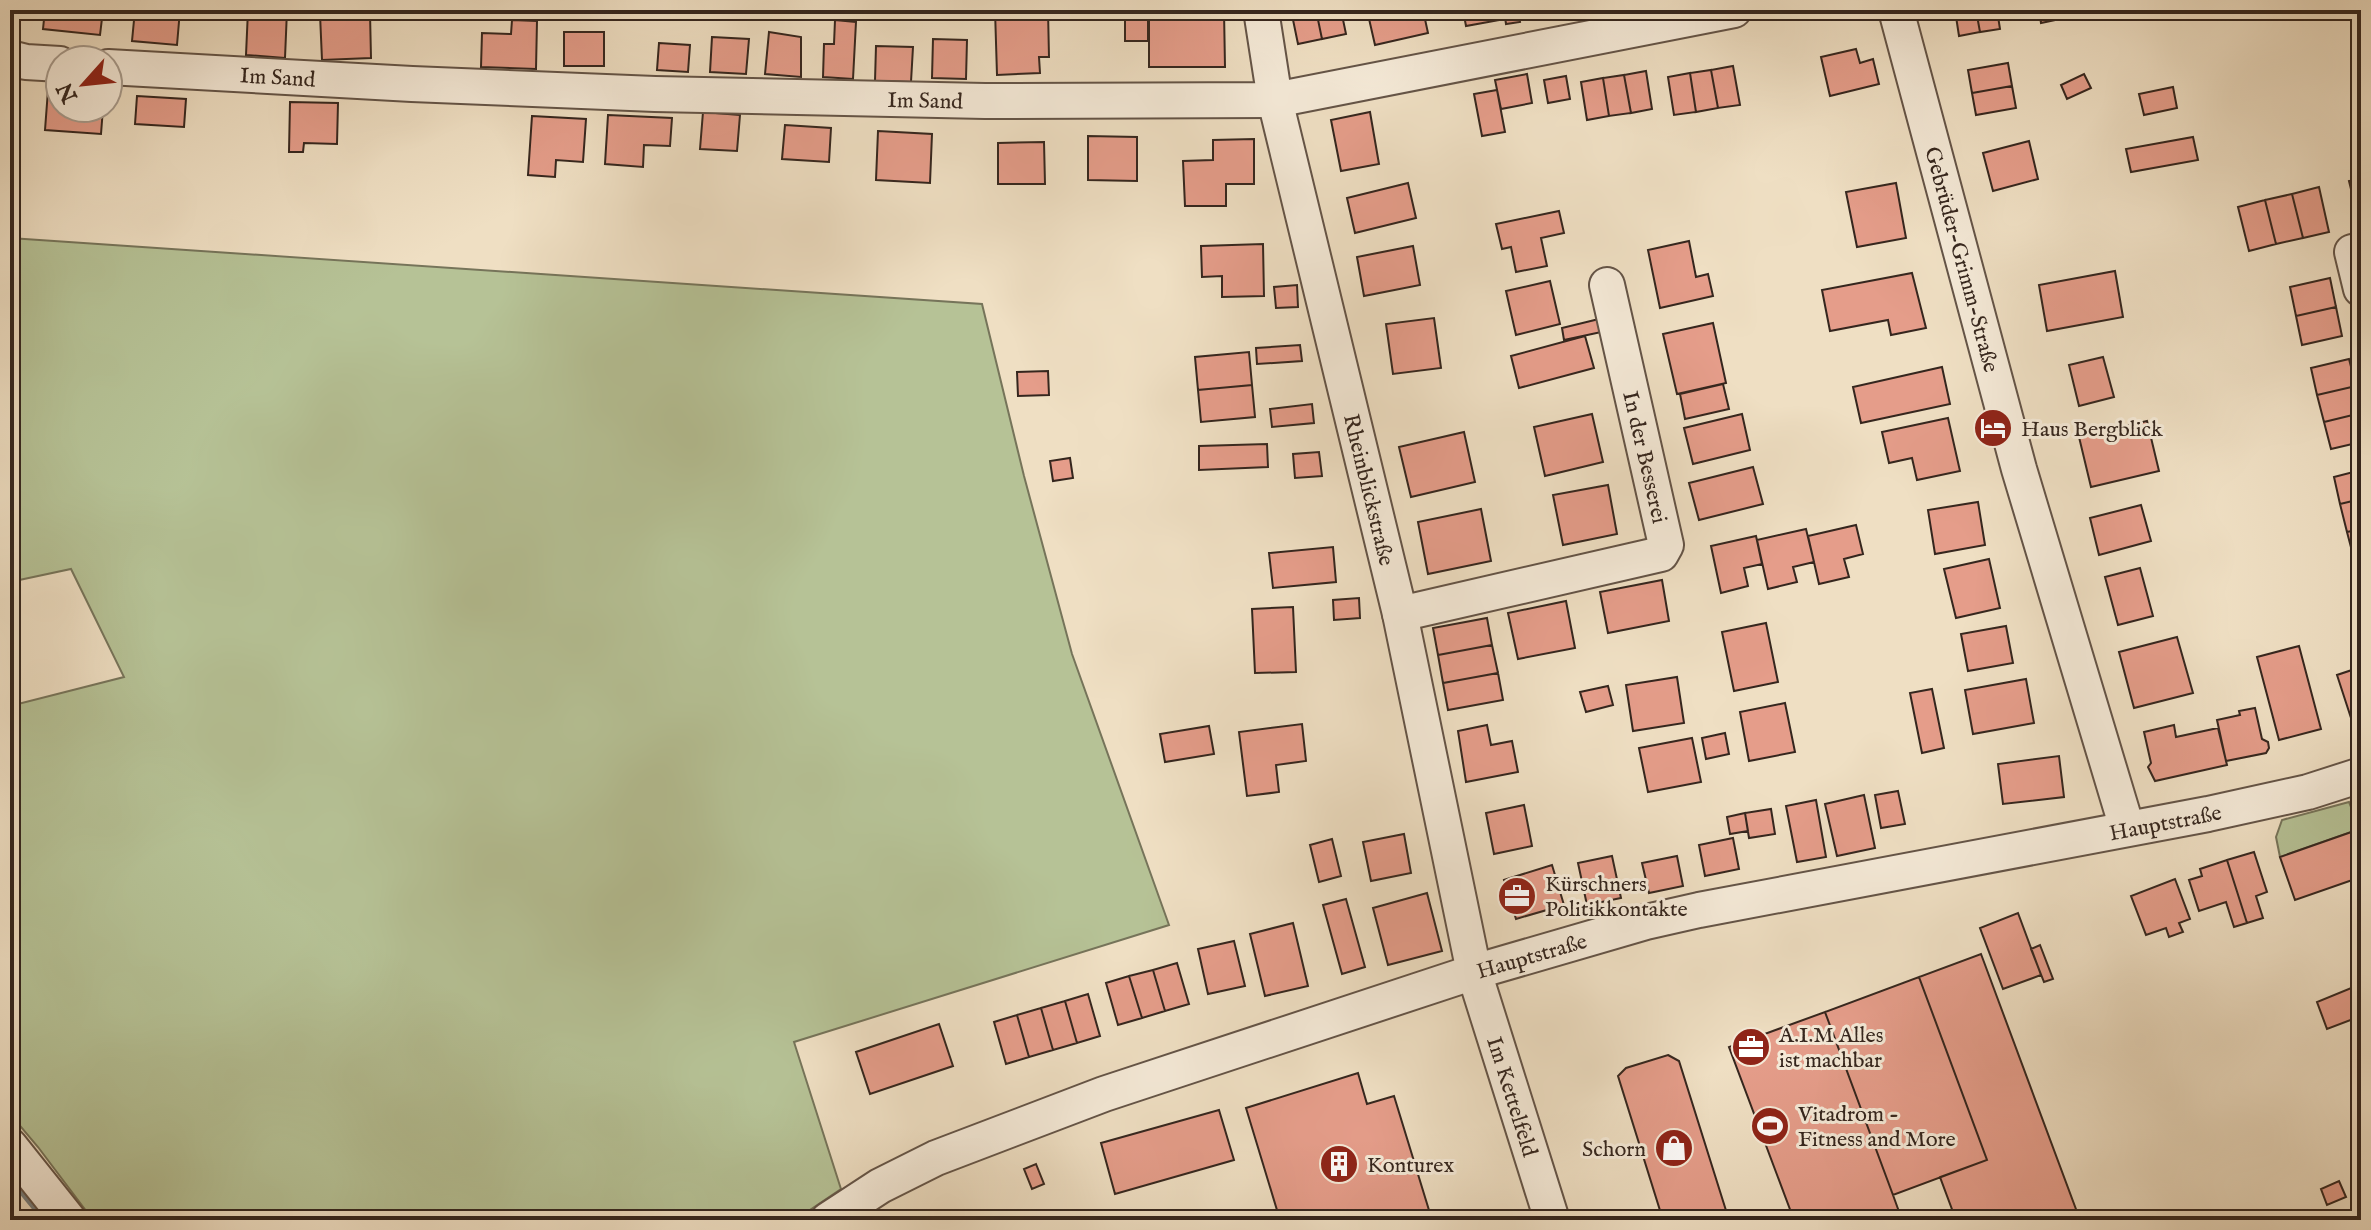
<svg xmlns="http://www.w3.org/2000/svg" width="2371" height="1230" viewBox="0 0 2371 1230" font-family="'IM FELL English',serif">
<rect width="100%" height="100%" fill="#efdfc3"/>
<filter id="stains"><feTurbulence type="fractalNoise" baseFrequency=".0025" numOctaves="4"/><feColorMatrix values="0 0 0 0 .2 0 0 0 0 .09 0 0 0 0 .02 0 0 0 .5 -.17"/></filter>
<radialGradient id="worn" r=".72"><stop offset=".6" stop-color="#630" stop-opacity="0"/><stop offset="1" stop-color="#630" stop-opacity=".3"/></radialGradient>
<path fill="#b6c296" stroke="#76745a" stroke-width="2" d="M10 238 982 304 1024 476 1072 654 1169 925 794 1042 841 1189 795 1220H93L38 1147 10 1114V706L124 677 71 569 10 582Z
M2349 802 2360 829 2280 857 2276 837 2282 820Z"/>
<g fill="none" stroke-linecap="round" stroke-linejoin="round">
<path stroke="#757e7f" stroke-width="8" d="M10 1176 46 1220"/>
</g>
<path fill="#e59d8a" stroke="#35261e" stroke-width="2" d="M45 10H103L100 35 43 29Z
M135 10H180L177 45 132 41Z
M248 10H287L285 58 246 55Z
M995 10H1048L1049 57H1039L1040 73 997 75Z
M1291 10H1316L1322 39 1298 44Z
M1316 10H1341L1346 34 1322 39Z
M1367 10H1423L1428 33 1375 45Z
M1463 10H1503L1505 19 1466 26Z
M1504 10H1518L1520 22 1506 24Z
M1529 10H1558L1530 16Z
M1955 10H1976L1980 32 1959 36Z
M1976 10H1997L2000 29 1980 32Z
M2039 10H2064L2065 18 2041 23Z
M2064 10H2089V15L2065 18Z
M2116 10H2140V11L2117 15Z
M2259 10H2307L2260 18Z
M1149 11H1224L1225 67H1149Z
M370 13 371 58 322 60 320 14Z
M1148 15V41H1125V16Z
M512 20 537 21 536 69 481 67 482 33 511 34Z
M835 20 856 22 853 79 823 77 824 44H834Z
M564 32H604V66H564Z
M769 32 801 37V77L765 74Z
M712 37 749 39 746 74 710 72Z
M933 39 967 40 966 79 932 78Z
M659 43 690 45 688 72 657 70Z
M876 46 913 47 911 82 875 81Z
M1856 49 1860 63 1873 59 1879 84 1830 96 1821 57Z
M2008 63 2012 86 1972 93 1968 70Z
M1733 66 1740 105 1718 108 1711 70Z
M1711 70 1718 108 1696 112 1690 73Z
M1646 71 1652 109 1631 113 1624 75Z
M1690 73 1696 112 1674 115 1668 77Z
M1527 74 1532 103 1501 109 1495 80Z
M2084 74 2091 88 2067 99 2061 85Z
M1624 75 1631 113 1609 116 1603 78Z
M1566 76 1570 99 1548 103 1544 80Z
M1603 78 1609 116 1587 120 1581 82Z
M2012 86 2016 108 1976 115 1972 93Z
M2173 87 2177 108 2144 115 2139 94Z
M48 90 60 91V108H103L101 134 45 130Z
M1497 90 1505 132 1482 136 1474 94Z
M137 96 186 99 184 127 135 124Z
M290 102 338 103 337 144 304 143 303 152H289Z
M703 112 740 115 737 151 700 149Z
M1370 112 1379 164 1341 171 1331 120Z
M608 115 672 118 670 146 644 145 643 167 605 164Z
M532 116 586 119 583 162 556 160 555 177 528 175Z
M785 125 831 128 829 162 782 159Z
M878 131 932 134 930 183 876 180Z
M1088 136 1137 137V181L1088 180Z
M2193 137 2198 160 2131 172 2126 149Z
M1254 139V184H1226V206H1185L1183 161 1213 160V140Z
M2029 141 2038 179 1993 191 1983 153Z
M1044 142 1045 184H998V143Z
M2361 179V226H2360L2349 181Z
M1408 183 1416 218 1355 233 1347 198Z
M1896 183 1906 238 1857 247 1846 192Z
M2319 187 2329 232 2303 238 2292 194Z
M2292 194 2303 238 2276 244 2265 200Z
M2265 200 2276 244 2249 251 2238 207Z
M1559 211 1564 233 1541 238 1547 266 1516 272 1511 247 1502 249 1496 224Z
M1689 241 1696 277 1708 274 1713 296 1660 308 1648 250Z
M1263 244 1264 296 1222 297V276L1202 277 1201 246Z
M1413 246 1420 285 1364 296 1357 257Z
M2115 271 2123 317 2047 331 2039 285Z
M1912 273 1926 328 1891 335 1888 320 1830 331 1822 290Z
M2330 278 2336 307 2296 316 2290 287Z
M1550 281 1560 324 1516 335 1506 291Z
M1297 285 1298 307 1276 308 1274 287Z
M2336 307 2342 336 2302 345 2296 316Z
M1434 318 1441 368 1393 374 1386 324Z
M1603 318 1606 331 1564 340 1562 328Z
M1713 323 1726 383 1677 394 1663 334Z
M1585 336 1594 368 1519 388 1511 356Z
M1300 345 1302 361 1257 364 1256 348Z
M1249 352 1252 385 1198 390 1195 357Z
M2103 357 2114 397 2079 406 2069 365Z
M2349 359 2356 386 2317 395 2311 368Z
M1942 367 1950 404 1861 423 1853 387Z
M1048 371 1049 395 1018 396 1017 372Z
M1723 384 1729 409 1685 419 1680 394Z
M1252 385 1255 417 1201 422 1198 390Z
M2356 386 2361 413 2324 422 2317 395Z
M1312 404 1314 423 1272 427 1270 409Z
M2361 413V442L2331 449 2324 422Z
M1592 414 1603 462 1545 476 1534 427Z
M1742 414 1750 450 1693 464 1684 428Z
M1948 418 1960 471 1917 480 1912 458 1889 463 1882 432Z
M2147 421 2159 471 2091 487 2079 437Z
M1464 432 1475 482 1411 497 1399 447Z
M1267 444 1268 467 1199 470V446Z
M1319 452 1322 476 1295 478 1293 454Z
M1070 458 1073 478 1053 481 1050 461Z
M1753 467 1763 504 1699 520 1689 483Z
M2361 470V499L2340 504 2334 477Z
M1608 485 1617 534 1563 545 1553 495Z
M2361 499V529L2347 532 2340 504Z
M1978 502 1985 545 1935 554 1928 510Z
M2141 505 2151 541 2099 555 2090 518Z
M1481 509 1491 561 1428 574 1418 522Z
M1856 525 1863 554 1844 559 1849 577 1819 584 1808 536Z
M1806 529 1814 562 1793 567 1797 582 1768 589 1757 540Z
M2361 529V558L2354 559 2347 532Z
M1756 536 1762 564 1744 568 1748 586 1721 593 1711 546Z
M1333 547 1336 582 1273 588 1269 553Z
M1989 559 2000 608 1956 618 1944 569Z
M2140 568 2153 616 2118 625 2105 577Z
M1662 580 1669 621 1608 633 1600 592Z
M1359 598 1360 618 1334 620 1333 600Z
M1566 601 1575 648 1518 659 1508 613Z
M1293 607 1296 672 1255 673 1252 609Z
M1487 618 1492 645 1438 655 1433 628Z
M1766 623 1778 682 1734 691 1722 632Z
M2006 626 2013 663 1968 671 1961 634Z
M2177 637 2193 693 2134 708 2119 652Z
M1492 645 1498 673 1443 683 1438 655Z
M2299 646 2321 729 2279 740 2257 657Z
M2361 667V718L2352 721 2337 675Z
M1498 673 1503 700 1448 710 1443 683Z
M1677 677 1684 723 1633 731 1626 685Z
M2026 679 2034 723 1973 734 1965 690Z
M1608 686 1613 705 1586 712 1580 692Z
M1932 689 1944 748 1922 753 1910 693Z
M1785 703 1795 752 1749 761 1740 712Z
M2255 708 2262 739 2268 742 2269 748 2266 753 2226 761 2217 720 2240 715 2239 711Z
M1302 724 1306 761 1276 765 1279 792 1247 796 1239 732Z
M1487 725 1491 745 1512 741 1518 772 1466 782 1458 731Z
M2174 725 2176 737 2218 728 2227 765 2155 781 2148 767 2151 763 2144 732Z
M1209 726 1214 754 1165 762 1160 734Z
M1725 733 1729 754 1706 759 1702 738Z
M1692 738 1701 782 1648 792 1639 748Z
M2059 756 2064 797 2003 804 1998 764Z
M1898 791 1905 824 1881 828 1875 795Z
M1864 795 1875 848 1837 856 1825 804Z
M1816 800 1826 857 1797 862 1786 806Z
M1524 805 1532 846 1494 854 1486 813Z
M1771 809 1775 834 1749 838 1745 813Z
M1745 813 1748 831 1730 834 1727 817Z
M2360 829 2361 877 2295 900 2280 857Z
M1404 834 1411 873 1371 881 1363 842Z
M1733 838 1739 869 1705 876 1699 845Z
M1332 839 1341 876 1319 882 1310 845Z
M2254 852 2267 892 2256 896 2263 918 2247 923 2227 860Z
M1612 856 1621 898 1587 905 1578 863Z
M1677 856 1683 886 1649 893 1642 863Z
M2227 860 2247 923 2234 927 2226 902 2199 911 2189 880 2202 876 2200 869Z
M1552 865 1564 905 1516 919 1504 880Z
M2175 879 2190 919 2179 923 2183 932 2169 937 2166 928 2146 935 2131 896Z
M1427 893 1442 951 1388 965 1373 908Z
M1346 899 1365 967 1342 974 1323 905Z
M2018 913 2041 975 2003 989 1980 928Z
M1293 923 1308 986 1265 996 1250 934Z
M1234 941 1245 986 1208 994 1198 949Z
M2040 945 2053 979 2044 982 2031 949Z
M1981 954 2080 1220H1956L1940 1177 1987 1160 1919 977Z
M1177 963 1189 1004 1165 1011 1153 970Z
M1153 970 1165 1011 1142 1018 1129 976Z
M1129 976 1142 1018 1118 1025 1106 983Z
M1919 977 1987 1160 1893 1195 1825 1012Z
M2361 984V1016L2327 1029 2317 1002Z
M1088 994 1100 1036 1077 1043 1065 1001Z
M1065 1001 1077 1043 1053 1050 1041 1008Z
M1041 1008 1053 1050 1029 1057 1017 1015Z
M1825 1012 1893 1195 1902 1220H1794L1729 1047Z
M1017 1015 1029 1057 1006 1064 994 1022Z
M939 1024 953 1066 870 1094 856 1052Z
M1668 1055 1679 1061 1729 1220H1663L1618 1076 1626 1068Z
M1358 1073 1367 1104 1394 1096 1432 1220H1280L1246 1108Z
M1219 1110 1234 1160 1115 1194 1101 1143Z
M1036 1164 1044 1184 1032 1189 1024 1169Z
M2339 1181 2346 1197 2327 1205 2321 1189Z"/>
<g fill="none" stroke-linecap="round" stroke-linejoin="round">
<defs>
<g id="minor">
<path id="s1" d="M1261 10 1275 100 1400 614 1474 972 1552 1220"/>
<path id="s2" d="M1896 10 2019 469 2127 828"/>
<path d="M10 58 26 62 60 64"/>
<path id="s3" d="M108 67 412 84 655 94 985 101 1275 100 1734 10"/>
<path d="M2361 250 2352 252 2361 289"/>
<path d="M1400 614 1661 554 1666 545 1607 285"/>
<path d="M10 1146 69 1220"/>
<path id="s4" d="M828 1220 880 1186 936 1158 1104 1094 1474 972 1646 922 1699 910 2208 814 2308 792 2361 775"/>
</g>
</defs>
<use href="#minor" stroke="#645447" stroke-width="38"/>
<use href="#minor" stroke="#f5ead8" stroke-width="34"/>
</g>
<defs>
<symbol id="hotel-disc" viewBox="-11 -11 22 22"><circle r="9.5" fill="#8f2418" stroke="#f5ead8"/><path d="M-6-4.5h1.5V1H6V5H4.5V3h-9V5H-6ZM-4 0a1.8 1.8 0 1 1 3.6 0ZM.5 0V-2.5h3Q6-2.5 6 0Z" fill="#fff"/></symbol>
<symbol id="office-disc" viewBox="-11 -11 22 22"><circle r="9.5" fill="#8f2418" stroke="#f5ead8"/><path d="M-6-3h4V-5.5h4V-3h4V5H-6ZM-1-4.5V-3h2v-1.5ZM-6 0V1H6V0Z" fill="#fff"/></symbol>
<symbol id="stadium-disc" viewBox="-11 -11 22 22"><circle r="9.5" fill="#8f2418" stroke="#f5ead8"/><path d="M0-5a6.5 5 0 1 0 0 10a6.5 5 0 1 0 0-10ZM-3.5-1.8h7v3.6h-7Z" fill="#fff"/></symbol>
<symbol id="shop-disc" viewBox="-11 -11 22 22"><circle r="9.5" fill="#8f2418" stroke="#f5ead8"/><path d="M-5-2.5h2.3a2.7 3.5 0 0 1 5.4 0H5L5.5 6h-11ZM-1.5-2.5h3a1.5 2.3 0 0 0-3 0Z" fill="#fff"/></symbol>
<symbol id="building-disc" viewBox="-11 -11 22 22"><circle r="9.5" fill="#8f2418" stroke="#f5ead8"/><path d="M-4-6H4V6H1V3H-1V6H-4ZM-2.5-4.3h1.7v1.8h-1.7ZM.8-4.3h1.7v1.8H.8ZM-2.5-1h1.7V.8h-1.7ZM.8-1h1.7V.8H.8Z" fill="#fff"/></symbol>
</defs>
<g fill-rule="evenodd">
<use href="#hotel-disc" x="1971" y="406" width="44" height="44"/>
<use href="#office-disc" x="1495" y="874" width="44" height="44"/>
<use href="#office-disc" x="1729" y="1025" width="44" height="44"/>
<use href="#stadium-disc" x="1748" y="1104" width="44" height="44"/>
<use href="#shop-disc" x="1652" y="1126" width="44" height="44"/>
<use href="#building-disc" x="1317" y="1142" width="44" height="44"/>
</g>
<g text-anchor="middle" stroke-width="6" stroke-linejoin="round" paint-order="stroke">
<g font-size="22" fill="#35261e" stroke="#f5ead8">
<text dy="8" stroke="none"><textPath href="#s3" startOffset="170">Im Sand</textPath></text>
<text dy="8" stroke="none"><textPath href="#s3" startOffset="818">Im Sand</textPath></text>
<text dy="8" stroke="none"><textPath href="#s2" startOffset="258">Gebrüder-Grimm-Straße</textPath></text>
<text transform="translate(1646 457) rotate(77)" y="8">In der Besserei</text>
<text dy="8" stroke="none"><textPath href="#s1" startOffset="492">Rheinblickstraße</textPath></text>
<text dy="8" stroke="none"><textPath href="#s4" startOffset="1402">Hauptstraße</textPath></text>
<text dy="8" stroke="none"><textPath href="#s4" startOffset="754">Hauptstraße</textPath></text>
<text dy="8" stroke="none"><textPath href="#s1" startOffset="1116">Im Kettelfeld</textPath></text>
</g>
<g font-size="22" fill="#35261e" stroke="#f5ead8" text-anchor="start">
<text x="2021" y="436">Haus Bergblick</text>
<text x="1545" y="891">Kürschners<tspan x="1545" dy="25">Politikkontakte</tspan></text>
<text x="1779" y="1042">A.I.M Alles<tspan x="1779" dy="25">ist machbar</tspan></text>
<text x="1798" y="1121">Vitadrom -<tspan x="1798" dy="25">Fitness and More</tspan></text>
<text x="1646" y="1156" text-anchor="end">Schorn</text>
<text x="1367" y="1172">Konturex</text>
</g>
</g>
<rect width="2371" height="1230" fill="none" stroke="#efdfc3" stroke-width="40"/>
<rect x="12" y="12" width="2347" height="1206" fill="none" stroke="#35261e" stroke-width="4"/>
<rect x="20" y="20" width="2331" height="1190" fill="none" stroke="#35261e" stroke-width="2"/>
<g transform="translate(84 84) rotate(243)"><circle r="38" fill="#f5ead8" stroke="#a89c8e" stroke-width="2"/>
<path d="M0-6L14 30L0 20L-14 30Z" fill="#8f2418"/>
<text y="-12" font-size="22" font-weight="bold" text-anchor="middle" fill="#35261e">N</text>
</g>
<rect width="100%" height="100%" filter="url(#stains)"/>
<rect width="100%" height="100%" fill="url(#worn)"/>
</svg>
